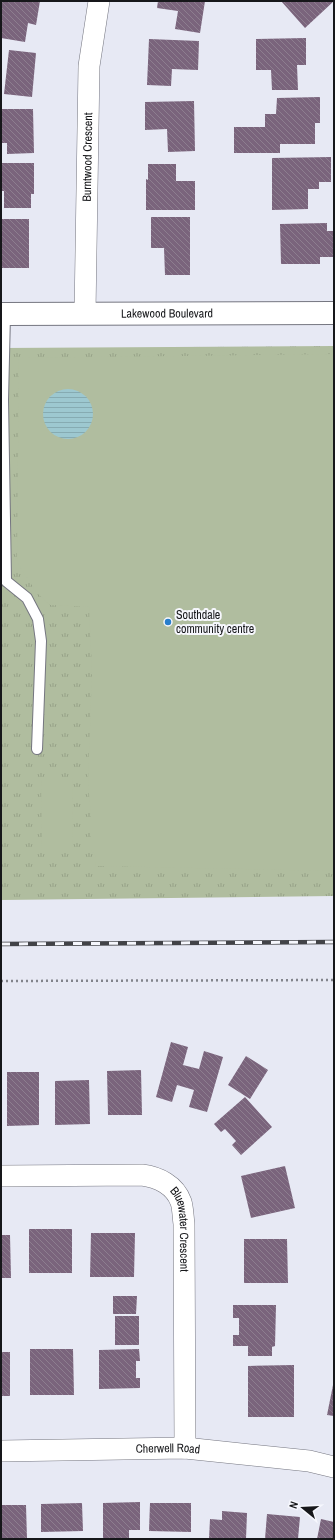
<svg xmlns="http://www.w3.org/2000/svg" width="335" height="1540" viewBox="0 0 335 1540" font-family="'Archivo Narrow',sans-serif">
<defs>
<pattern id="park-tufts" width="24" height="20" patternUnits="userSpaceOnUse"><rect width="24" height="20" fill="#b0bd9f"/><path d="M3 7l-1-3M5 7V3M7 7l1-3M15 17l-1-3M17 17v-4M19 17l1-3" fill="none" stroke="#97a288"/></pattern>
<pattern id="water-rules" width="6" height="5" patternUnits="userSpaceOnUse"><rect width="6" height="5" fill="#9dc8d0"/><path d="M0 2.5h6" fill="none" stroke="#86abb2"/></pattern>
<pattern id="building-back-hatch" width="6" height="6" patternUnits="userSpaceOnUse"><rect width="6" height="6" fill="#7a647c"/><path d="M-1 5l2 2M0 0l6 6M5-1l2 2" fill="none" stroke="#8d7e8f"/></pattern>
</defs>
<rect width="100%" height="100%" fill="#e7e9f4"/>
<path fill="url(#park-tufts)" d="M334 346V896L1 900V348Z"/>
<path fill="#b0bd9f" d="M334 354V871L96 866 95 855 91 850V817L88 782 92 670 89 607 50 605 37 593 17 562 19 358Z
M41 777H72L73 849H42Z"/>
<path fill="url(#water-rules)" d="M43 414a25 25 0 1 1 50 0a25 25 0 1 1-50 0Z"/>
<path fill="url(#building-back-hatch)" d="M1 1H40L36 25 28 23 25 42 1 38Z
M158 1H205L200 33 175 29 178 11 157 8Z
M281 1H334L305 28Z
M306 38V65H297L298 90H272L271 70H256V39Z
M149 39 199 41 198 70 172 69 171 86 147 85Z
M9 50 36 53 32 97 4 94Z
M320 97V123H315V144H280V153H234V127H265V114H276L277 98Z
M194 101 195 151 168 152 167 129 145 130V102Z
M1 109H33L34 153 7 154V143H1Z
M331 157V182H319V189H308V209L272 210V158Z
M1 163H34V194H31V208H4V191H1Z
M148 164H176V181H195V210H146V179L148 180Z
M151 217H190V275H165L164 248H151Z
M1 219H29V268H1Z
M327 223V231H333L334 257H320V264H281L280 224Z
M171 1042 188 1047 183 1065 199 1069 204 1051 223 1057 207 1112 189 1107 194 1090 177 1085 172 1102 156 1097Z
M246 1056 268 1070 250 1099 228 1085Z
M141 1070 142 1115H108L107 1071Z
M7 1072H39V1125L7 1126Z
M89 1080 90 1124 55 1125V1081Z
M245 1097 272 1127 241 1155 232 1145 236 1141 225 1129 221 1132 214 1124Z
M285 1166 295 1208 251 1218 241 1176Z
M29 1229H72V1273H29Z
M91 1233H135L134 1277H90Z
M1 1235H10L11 1278H1Z
M244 1239H287L288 1283H244Z
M113 1296H137L136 1314H113Z
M233 1305H276L275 1346 272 1347V1356H248V1346H233V1335H239V1318H233Z
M115 1316H139V1345H115Z
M30 1349H73L74 1395H30Z
M139 1349 140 1361H136V1378H140V1388L99 1389V1350Z
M1 1352H10V1396H1Z
M294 1365V1417H248V1366Z
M333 1385H334V1416L327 1415Z
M140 1502V1530H129V1539H103V1503Z
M82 1503 83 1531 41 1532V1504Z
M150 1503H191V1532L149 1531Z
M2 1505H26L27 1539H1Z
M222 1511 247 1513 246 1539H209L210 1519 222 1520Z
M267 1514 300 1517 298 1539H265Z
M321 1519 334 1522V1539H317Z"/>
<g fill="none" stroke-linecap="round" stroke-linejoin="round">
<defs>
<path id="lane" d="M5 314 3 400 6 581 27 598 38 619 41 641 37 749"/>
<g id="street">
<path id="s1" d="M85 313 89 66 99 1"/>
<path id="s2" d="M1 1176 142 1175C158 1177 175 1185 181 1202 183 1208 183 1217 184 1224L185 1448"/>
<path id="s3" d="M1 1451 185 1448 309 1461 334 1467"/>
</g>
<g id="secondary">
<path id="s4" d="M1 314 334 313"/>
</g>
</defs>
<use href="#lane" stroke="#757680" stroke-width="12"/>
<use href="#street" stroke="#757680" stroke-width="22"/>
<use href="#secondary" stroke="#757680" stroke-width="24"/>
<path stroke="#82848b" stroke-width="2.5" stroke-dasharray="2 3" stroke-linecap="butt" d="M1 981 334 980"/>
<use href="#lane" stroke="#fff" stroke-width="10"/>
<use href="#street" stroke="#fff" stroke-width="21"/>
<use href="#secondary" stroke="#fff" stroke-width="22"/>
<defs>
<path id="rail" d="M1 944 334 942"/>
</defs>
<use href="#rail" stroke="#424347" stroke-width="4.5"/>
<use href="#rail" stroke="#f6f7fd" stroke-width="3" stroke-dasharray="9" stroke-linecap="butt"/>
</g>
<circle fill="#287ecc" stroke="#f6f7fd" stroke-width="1.5" cx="168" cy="622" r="4"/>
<g text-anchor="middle" stroke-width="4" stroke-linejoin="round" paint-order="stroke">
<g font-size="12" fill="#16171a" stroke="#f6f7fd">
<text dy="4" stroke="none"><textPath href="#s1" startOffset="156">Burntwood Crescent</textPath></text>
<text dy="4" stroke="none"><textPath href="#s4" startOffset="166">Lakewood Boulevard</textPath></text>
<text dy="4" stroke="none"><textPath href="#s2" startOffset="218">Bluewater Crescent</textPath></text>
<text dy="4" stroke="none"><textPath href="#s3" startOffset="167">Cherwell Road</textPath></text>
</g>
<g font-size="12" fill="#16171a" stroke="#f6f7fd" text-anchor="start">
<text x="176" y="619">Southdale<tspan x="176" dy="14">community centre</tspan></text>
</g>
</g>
<rect width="335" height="1540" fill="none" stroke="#16171a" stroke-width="4"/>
<g transform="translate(303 1508) rotate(288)" stroke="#f6f7fd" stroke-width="3" paint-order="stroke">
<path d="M0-3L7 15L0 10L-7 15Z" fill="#16171a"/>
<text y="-6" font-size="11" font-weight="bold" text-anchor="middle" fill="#16171a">N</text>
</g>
</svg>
